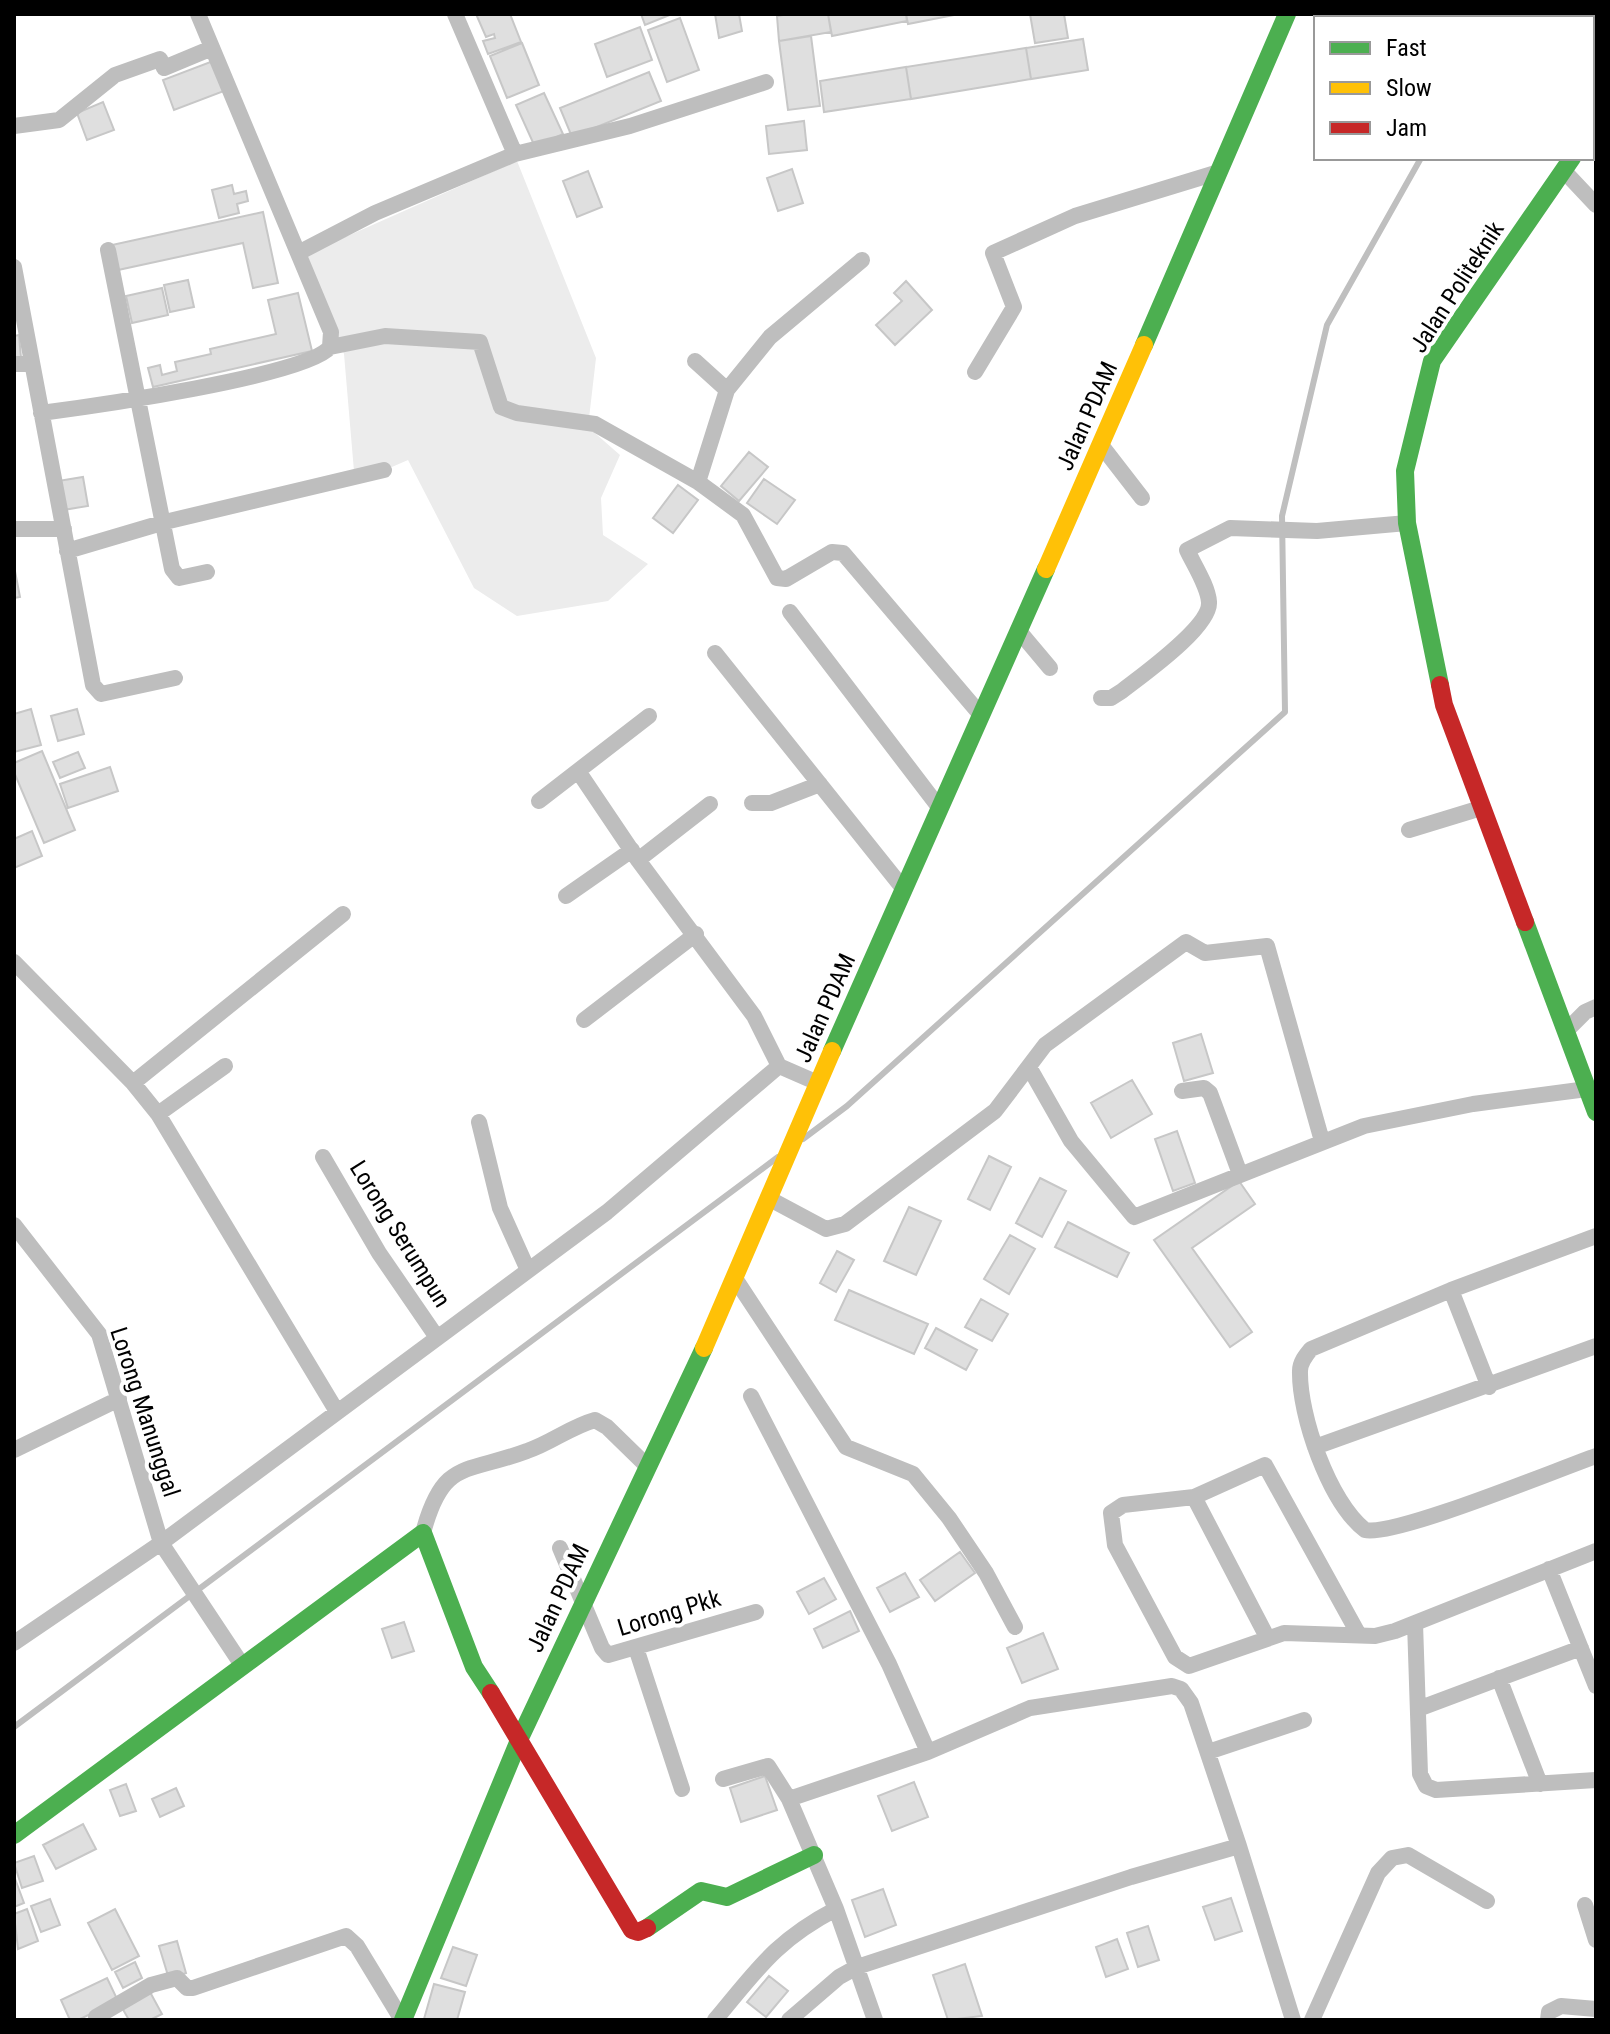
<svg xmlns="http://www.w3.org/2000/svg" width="1610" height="2034" viewBox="0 0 1610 2034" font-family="'Roboto Condensed',sans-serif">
<rect width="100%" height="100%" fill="#fff"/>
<path fill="#ececec" d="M517 161 596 358 588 427 620 455 601 498 603 535 648 564 608 601 517 616 474 588 408 460 355 483 344 354 307 254Z"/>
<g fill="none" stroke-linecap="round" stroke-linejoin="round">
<path stroke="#bfbfbf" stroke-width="6" d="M1500 18 1503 14
M803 1139 847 1106 1285 712 1282 516 1327 325 1421 158
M14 1727 778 1157"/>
</g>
<path fill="#dfdfdf" stroke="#c7c7c7" stroke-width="2" d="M476 14H510L521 42 488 54 483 41 495 38 494 34 486 37Z
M641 14H672L645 25Z
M715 14H739L742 31 719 38Z
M789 14H828L831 32 779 41 777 16Z
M828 14H906L907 21 832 36Z
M906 14H959L908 24Z
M1030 14H1064L1068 38 1035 43Z
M680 18 699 70 667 82 648 30Z
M640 27 652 60 607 77 595 44Z
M811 36 820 106 788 110 779 41Z
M1083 39 1088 70 1031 79 1026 48Z
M522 43 539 85 507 98 490 56Z
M1026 48 1031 79 911 99 906 67Z
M213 61 224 91 174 110 163 80Z
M906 67 911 99 824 112 820 81Z
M649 72 661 101 572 137 560 108Z
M544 93 563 134 535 147 516 105Z
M103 102 114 130 87 140 77 113Z
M804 121 807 150 769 154 766 126Z
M792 169 803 203 778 211 767 178Z
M588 171 602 207 577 217 563 181Z
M232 185 234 194 246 191 248 201 237 204 239 213 219 218 212 190Z
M263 212 278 283 253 288 243 243 118 270 112 245Z
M188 280 194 307 170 312 164 285Z
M906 281 932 310 895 345 876 325 902 301 894 293Z
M162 288 168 315 132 323 126 296Z
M298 293 312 351 153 387 148 368 160 365 162 375 177 371 175 362 211 354 210 349 276 334 268 300Z
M19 335 21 358 14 359V336Z
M749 452 768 467 739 501 721 486Z
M83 477 88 506 63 510 58 481Z
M764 479 795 500 777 524 747 503Z
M678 485 698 500 673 533 653 518Z
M14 566 20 597 14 598Z
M31 709 41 745 14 752V714Z
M77 709 84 734 58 741 51 716Z
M42 751 75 830 44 843 14 772V763Z
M78 752 85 768 60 778 53 762Z
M110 767 118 791 68 808 60 784Z
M32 831 42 856 14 868V839Z
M1201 1034 1213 1073 1184 1081 1173 1043Z
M1132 1080 1152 1114 1111 1138 1091 1103Z
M1177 1131 1195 1183 1173 1191 1155 1139Z
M989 1156 1011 1167 990 1210 968 1199Z
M1040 1178 1066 1191 1042 1237 1016 1223Z
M1239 1181 1255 1204 1192 1248 1252 1332 1230 1347 1154 1240Z
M909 1207 941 1221 916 1275 884 1261Z
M1068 1222 1129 1253 1117 1277 1055 1247Z
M1010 1235 1035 1249 1009 1294 984 1279Z
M837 1251 854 1260 836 1292 820 1283Z
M849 1290 928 1324 914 1354 835 1320Z
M981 1299 1008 1314 992 1341 965 1327Z
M936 1328 977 1350 966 1370 925 1348Z
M960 1552 975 1573 935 1601 920 1580Z
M905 1573 919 1597 890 1612 877 1588Z
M824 1578 836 1599 809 1614 797 1592Z
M850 1611 859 1631 823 1648 814 1629Z
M404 1622 414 1651 392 1658 382 1629Z
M1043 1633 1058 1669 1022 1683 1007 1648Z
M765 1776 777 1810 741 1822 730 1788Z
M914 1782 928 1817 892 1831 878 1796Z
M126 1784 136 1811 120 1816 110 1790Z
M176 1788 184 1806 160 1817 152 1799Z
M83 1824 96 1849 56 1869 43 1845Z
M34 1856 43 1881 22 1888 14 1863Z
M14 1876 24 1903 14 1907Z
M883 1889 896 1925 865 1937 852 1900Z
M1231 1898 1242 1931 1215 1940 1203 1907Z
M50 1899 60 1925 41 1932 31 1906Z
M27 1909 38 1941 18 1949 14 1914Z
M115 1909 139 1956 112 1970 88 1923Z
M1148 1926 1159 1960 1138 1967 1127 1933Z
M1117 1939 1128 1969 1106 1977 1096 1947Z
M177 1941 186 1973 169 1979 159 1946Z
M453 1947 477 1955 466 1986 441 1978Z
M135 1962 142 1978 123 1988 115 1972Z
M965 1964 982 2016 948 2020 933 1975Z
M769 1976 788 1991 766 2017 747 2002Z
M107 1978 118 2001 78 2020H70L61 2000Z
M434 1984 465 1992 457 2020 424 2019Z
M150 1992 162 2014 150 2020H129L121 2006Z"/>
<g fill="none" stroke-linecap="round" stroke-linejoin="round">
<path stroke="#bebebe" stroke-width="16" d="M455 14 515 154
M14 126 59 120 115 75 160 59 164 68 212 48
M1564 171 1596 205
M108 250 172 569 179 578 207 572
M298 253 375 213 515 154 630 126 766 82
M14 267 93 685 101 694 175 678
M330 347 385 336 480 342 501 407 517 413 595 424 698 482 743 515 777 578 786 579 832 552 843 553 980 714
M695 361 727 390
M14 364H30
M975 372 1014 307 993 253 1075 216 1219 172
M41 413C87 407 308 376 330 347L331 332 198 14
M1101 445 1142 498
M698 482 727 390 770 337 862 260
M14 529H64
M67 551 165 522 384 470
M790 612 938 806
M1018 630 1050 668
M715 653 902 887
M1101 698H1111L1122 691C1141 676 1211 627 1209 602 1208 586 1194 565 1187 550L1230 528 1317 531 1407 523
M578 771 638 860 754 1016 779 1066
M539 801 649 716
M752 803H771L820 784
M1409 830 1481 808
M638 860 710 804
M566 896 632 850
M14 962 133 1083 158 1114 336 1410
M584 1020 696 934
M1566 1031 1585 1012 1596 1007
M1029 1067 1071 1141 1134 1217 1364 1126 1473 1104 1587 1089
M133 1083 343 914
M1182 1091 1204 1088 1210 1093 1240 1174
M158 1114 225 1066
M479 1122 500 1208 527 1268
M323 1157 379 1253 436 1336
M768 1198 826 1229 845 1224 995 1111 1045 1045 1186 942 1205 953 1267 946 1322 1141
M14 1225 99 1334 161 1543 242 1665
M1596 1236 1451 1290 1311 1349C1306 1355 1300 1362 1300 1371 1299 1415 1329 1502 1365 1530 1395 1537 1556 1470 1596 1456
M736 1280 846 1447 913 1474 949 1518 986 1573 1015 1627
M1451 1290 1489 1387
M751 1396 889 1664 928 1752
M1315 1447 1596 1346
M14 1450 119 1399
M1194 1497 1267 1637
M423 1533C443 1458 466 1474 527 1451 551 1443 570 1427 595 1420L607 1427 648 1467
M560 1548 602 1648 608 1655 756 1612
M1549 1569 1596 1686
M1415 1623 1420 1774 1426 1786 1436 1790 1596 1780
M1359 1635 1265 1465 1194 1497 1123 1505 1111 1513 1115 1545 1175 1657 1189 1666 1284 1633 1375 1636 1395 1631 1596 1551
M14 1643 161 1543 607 1212 779 1066 818 1083
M636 1648 682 1789
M1499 1678 1540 1784
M1418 1709 1581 1648
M1208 1752 1304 1720
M723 1779 768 1766 789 1799
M1585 1905 1596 1940
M96 2017 151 1985 177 1978 187 1988H193L346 1936 357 1946 402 2020
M715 2020C757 1970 775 1941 836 1909
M789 2020 839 1977 857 1967 1131 1877 1239 1846 1293 2020
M875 2020 836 1909 789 1799 928 1752 1030 1708 1172 1686 1181 1689 1191 1703 1239 1846
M1312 2020 1378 1873 1392 1858 1408 1855 1487 1901
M1548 2020 1549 2012 1561 2006 1596 2009"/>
<path stroke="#4caf50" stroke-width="18" d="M1592 126 1596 120
M1144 345 1287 14
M1440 685 1407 523 1405 471 1432 361 1572 158
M1525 922 1596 1112
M832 1051 1046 569
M14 1835 423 1533 474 1667 491 1693
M647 1928 701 1891 727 1897 814 1855
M403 2020 520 1738 704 1348"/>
<path stroke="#ffc107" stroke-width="18" d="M1046 569 1144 345
M704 1348 832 1051"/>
<path stroke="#c62828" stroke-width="18" d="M1440 685 1444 705 1525 922
M491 1693 632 1930 638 1932 647 1928"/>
</g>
<g text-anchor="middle" stroke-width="8" stroke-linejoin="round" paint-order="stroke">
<g font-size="24" fill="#000" stroke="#fff">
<text transform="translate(1457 287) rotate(-57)" y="8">Jalan Politeknik</text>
<text transform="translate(1087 416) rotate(-66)" y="8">Jalan PDAM</text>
<text transform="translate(825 1008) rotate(-66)" y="8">Jalan PDAM</text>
<text transform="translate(400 1234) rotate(58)" y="8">Lorong Serumpun</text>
<text transform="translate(145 1412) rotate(72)" y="8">Lorong Manunggal</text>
<text transform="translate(558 1598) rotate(-65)" y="8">Jalan PDAM</text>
<text transform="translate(669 1613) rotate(-17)" y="8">Lorong Pkk</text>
</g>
</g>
<rect width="1610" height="2034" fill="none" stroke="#000000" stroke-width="32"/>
<rect x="1314" y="16" width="280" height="144" fill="#ffffff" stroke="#999999" stroke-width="2"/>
<rect x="1330" y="42" width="40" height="12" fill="#4caf50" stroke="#999999" stroke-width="2"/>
<text x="1386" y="56" font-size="24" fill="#000000">Fast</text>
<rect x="1330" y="82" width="40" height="12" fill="#ffc107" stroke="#999999" stroke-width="2"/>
<text x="1386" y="96" font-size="24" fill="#000000">Slow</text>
<rect x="1330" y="122" width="40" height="12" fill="#c62828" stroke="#999999" stroke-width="2"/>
<text x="1386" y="136" font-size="24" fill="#000000">Jam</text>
</svg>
